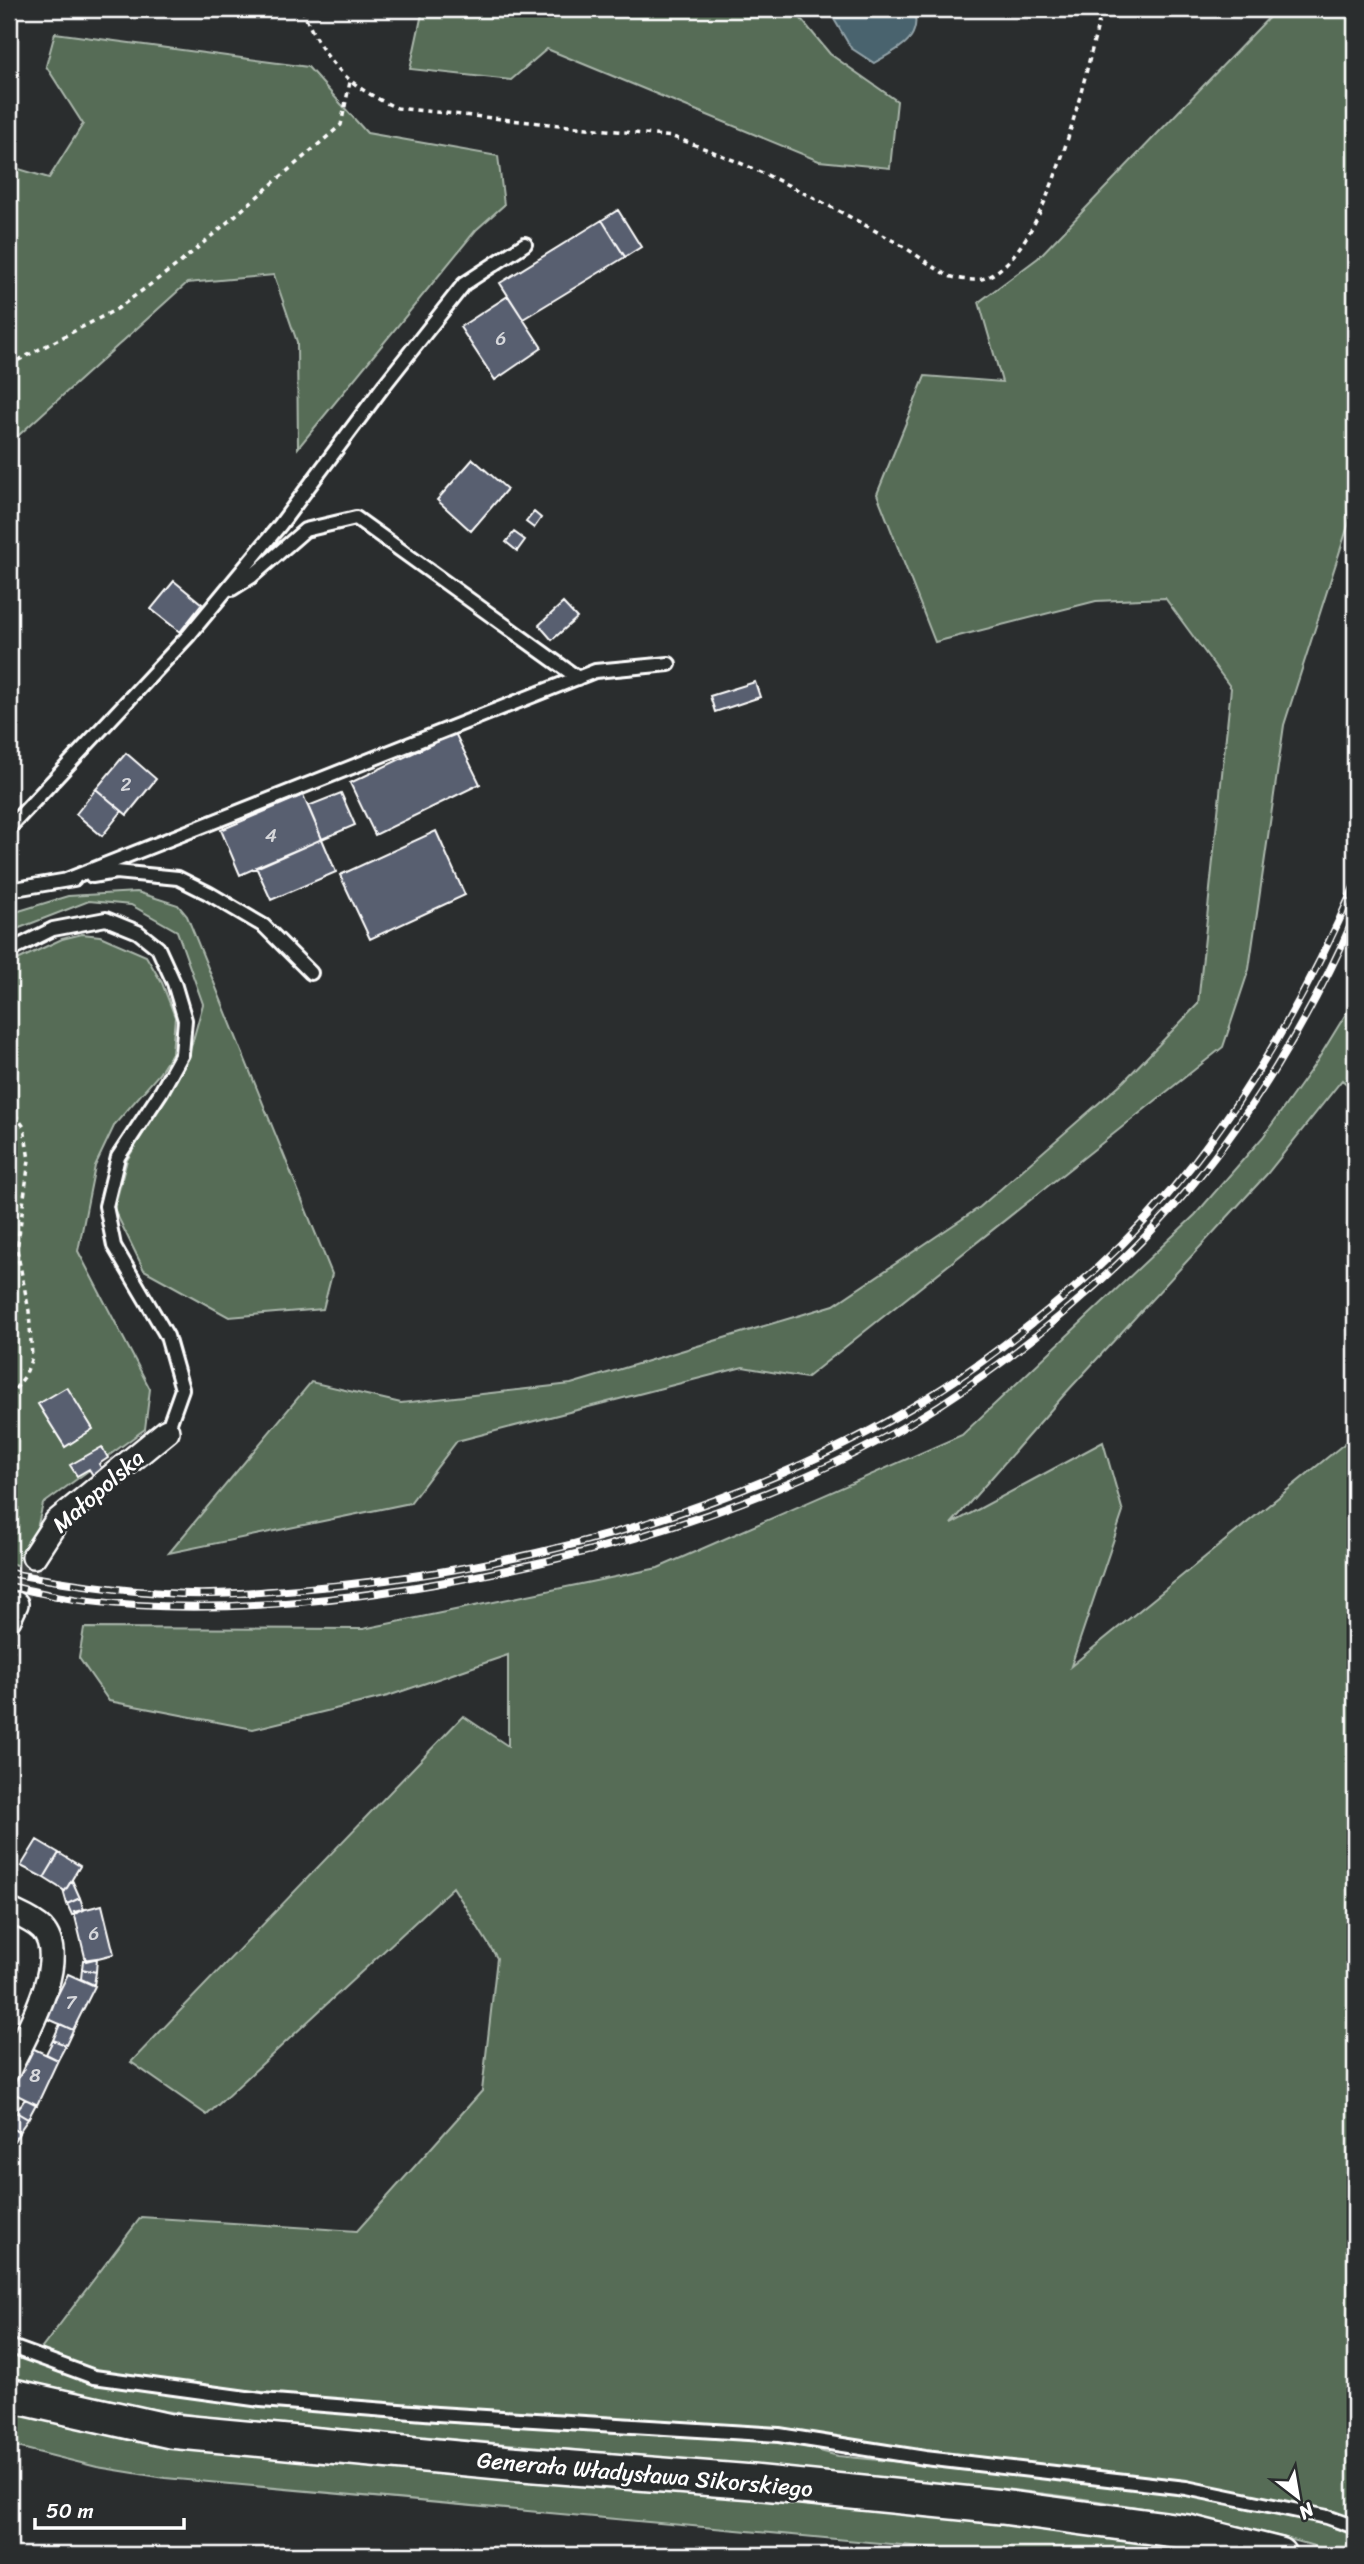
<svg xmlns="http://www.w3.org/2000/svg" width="1364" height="2564" viewBox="0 0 1364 2564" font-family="Sriracha,sans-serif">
<rect width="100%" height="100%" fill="#2a2d2e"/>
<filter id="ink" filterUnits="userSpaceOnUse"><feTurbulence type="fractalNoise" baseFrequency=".0143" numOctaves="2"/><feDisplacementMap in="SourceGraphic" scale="14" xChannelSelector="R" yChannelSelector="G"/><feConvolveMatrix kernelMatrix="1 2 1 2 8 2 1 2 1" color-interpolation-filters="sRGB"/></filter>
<g filter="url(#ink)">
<path fill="#566c57" stroke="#aab6ab" stroke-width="2" d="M423 9H793L830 54 897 101 890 168 819 161 547 49 511 80 410 69Z
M1277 9H1355V504L1284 725 1249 969 1223 1047 806 1378 743 1367 457 1441 410 1503 169 1553 311 1382 401 1403 571 1384 834 1305 980 1207 1124 1081 1198 1004 1231 688 1165 598 1096 601 935 642 877 494 925 376 1002 382 979 302 1038 258Z
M55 33 308 67 367 133 498 156 504 205 476 230 298 448 297 342 274 275 187 283 9 444V166L49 178 83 124 46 66Z
M137 892 178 905 187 916 332 1274 323 1309 229 1317 144 1270 114 1209 127 1160 188 1058 203 1004 177 931 131 905 89 901 9 932V914L68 896Z
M82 934 100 936 146 956 162 983 175 1017 172 1053 159 1074 115 1124 95 1166 78 1251 150 1389 145 1429 43 1504 27 1568 9 1563V964L62 939Z
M1355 999V1091L1342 1080 1267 1174 1063 1396 951 1524 1103 1442 1123 1512 1071 1666 1355 1435V2522L1299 2504 1130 2474 1027 2463 925 2458 779 2435 437 2414 94 2377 36 2356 141 2217 357 2231 482 2091 497 1958 453 1887 207 2115 131 2062 463 1716 508 1746V1655L388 1696 253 1729 109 1701 79 1658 84 1628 363 1629 658 1568 962 1435 1195 1215 1263 1137 1317 1061Z
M9 2349 115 2385 777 2439 838 2456 1151 2487 1298 2514 1355 2531V2555H1343C1236 2520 1124 2503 1013 2490L199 2416C132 2407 74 2395 9 2377Z
M9 2406 1025 2519 1237 2555H1011L165 2478 97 2467 9 2445Z"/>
<path fill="#4a646e" stroke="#92a2a8" stroke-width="2" d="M828 9H914C922 41 898 49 874 63L851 48Z"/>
<path fill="#595f70" stroke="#fff" stroke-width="2" d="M618 210 641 247 625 257 602 220Z
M602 220 625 257 523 319 500 283Z
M508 296 542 348 495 380 460 327Z
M473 459 507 489 471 531 437 500Z
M534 512 541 518 534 528 526 522Z
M514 532 525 540 517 551 506 542Z
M174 581 202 604 180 632 151 609Z
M563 603 577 618 552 640 539 625Z
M755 682 760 697 715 712 710 696Z
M455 733 480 784 375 835 350 783Z
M126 753 156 779 127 815 96 789Z
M96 789 122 811 102 836 76 814Z
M341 793 355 825 322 839 308 806Z
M303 795 322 839 240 875 221 830Z
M436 831 465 895 370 939 340 875Z
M322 839 336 872 271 900 256 867Z
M67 1387 93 1429 65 1447 38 1404Z
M102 1447 108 1458 99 1464 104 1472 94 1477 89 1469 77 1476 70 1465Z
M37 1840 59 1853 44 1878 21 1866Z
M59 1853 80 1866 65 1891 44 1878Z
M72 1880 80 1898 67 1904 63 1890 65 1891Z
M80 1898 84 1910 72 1915 67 1904Z
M102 1905 114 1954 86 1961 74 1912Z
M97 1958 96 1972 82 1969 83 1960Z
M82 1969 96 1972 94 1985 81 1979Z
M68 1974 95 1986 73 2030 46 2018Z
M60 2024 73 2030 66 2045 53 2040Z
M53 2040 66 2045 58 2060 46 2054Z
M32 2048 58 2060 37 2105 11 2092Z
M25 2099 36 2104 28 2119 16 2112Z
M16 2112 28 2119 19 2132 9 2126Z
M9 2126 19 2133 9 2149Z"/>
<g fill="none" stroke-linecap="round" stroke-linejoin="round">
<path stroke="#3f4243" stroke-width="23" stroke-dasharray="23 11" stroke-linecap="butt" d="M16 1604 34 1556"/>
<defs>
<path id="service" d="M232 589 251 577 305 530 356 518 578 678
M9 828 189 635 280 525 385 384 464 284 525 244
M92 876 116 872 178 878 208 893 264 926 311 973
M66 880 595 671 669 664
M9 890 74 879
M9 951 53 929 106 919 138 932 158 948 174 983 185 1020 182 1054 161 1092 118 1157 106 1206 114 1246 167 1336 182 1389 167 1431
M9 2346 94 2377 261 2400 437 2414 779 2435 925 2458 1186 2488 1327 2517 1355 2527"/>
<path id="minor" d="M34 1556 56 1522 167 1431
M9 1619 16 1604
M9 1910C19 1915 33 1920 42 1929 71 1960 24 2037 9 2069"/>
<path id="secondary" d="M9 2395 170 2431 510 2463 753 2482 1002 2507 1188 2532 1280 2555"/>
</defs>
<use href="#service" stroke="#fff" stroke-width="18"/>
<use href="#minor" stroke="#fff" stroke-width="28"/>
<use href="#secondary" stroke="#fff" stroke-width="38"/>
<path stroke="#fff" stroke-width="3.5" stroke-dasharray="5 5" stroke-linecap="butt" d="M302 9C323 60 347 86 397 108L673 137C752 164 826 203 899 244 916 254 931 266 948 276 959 279 975 282 985 278 1050 252 1085 73 1102 9
M9 365 117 309 181 262 341 125 350 82
M9 993 13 989
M9 1106 24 1127 29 1160 17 1250 29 1311 32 1357 25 1376 9 1397
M9 1664 17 1636"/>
<use href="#service" stroke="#2a2d2e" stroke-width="12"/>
<use href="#minor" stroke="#2a2d2e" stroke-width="23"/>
<use href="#secondary" stroke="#2a2d2e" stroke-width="33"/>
<defs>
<path id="rail" d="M9 1573C60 1582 111 1590 163 1593 223 1597 284 1590 343 1585 546 1564 759 1503 932 1395 990 1359 1044 1315 1095 1270 1210 1165 1293 1027 1355 885
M9 1586C33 1591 57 1597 81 1600 208 1616 352 1601 477 1576 633 1546 806 1491 940 1405 1026 1349 1107 1281 1175 1205 1247 1124 1312 1015 1355 916"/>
</defs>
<use href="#rail" stroke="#fff" stroke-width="8"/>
<use href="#rail" stroke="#2a2d2e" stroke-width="5" stroke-dasharray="16" stroke-linecap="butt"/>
</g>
</g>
<g text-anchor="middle" stroke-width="5" stroke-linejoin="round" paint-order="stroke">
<g font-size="19" fill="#d6d7db">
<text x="501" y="345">6</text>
<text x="126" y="791">2</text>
<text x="271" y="842">4</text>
<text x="94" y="1940">6</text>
<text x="71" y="2009">7</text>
<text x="35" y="2082">8</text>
</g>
<g font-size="23" fill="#fff" stroke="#2a2d2e">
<text transform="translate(98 1491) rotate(-41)" y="8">Małopolska</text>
<text transform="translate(645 2474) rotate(5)" y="8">Generała Władysława Sikorskiego</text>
</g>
</g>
<rect width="1364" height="2564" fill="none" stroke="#2a2d2e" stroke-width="35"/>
<rect x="18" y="18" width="1329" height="2529" fill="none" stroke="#fff" stroke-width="2.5" filter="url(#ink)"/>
<g transform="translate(1298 2497) rotate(149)" stroke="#2a2d2e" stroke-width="5" paint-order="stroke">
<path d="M0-5L12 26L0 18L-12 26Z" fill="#ffffff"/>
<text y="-10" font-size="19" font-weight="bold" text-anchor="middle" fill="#ffffff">N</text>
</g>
<path d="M35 2518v10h149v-10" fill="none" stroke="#ffffff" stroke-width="3.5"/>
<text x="46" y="2518" font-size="21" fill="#ffffff" stroke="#2a2d2e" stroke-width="5" paint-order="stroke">50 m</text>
</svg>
